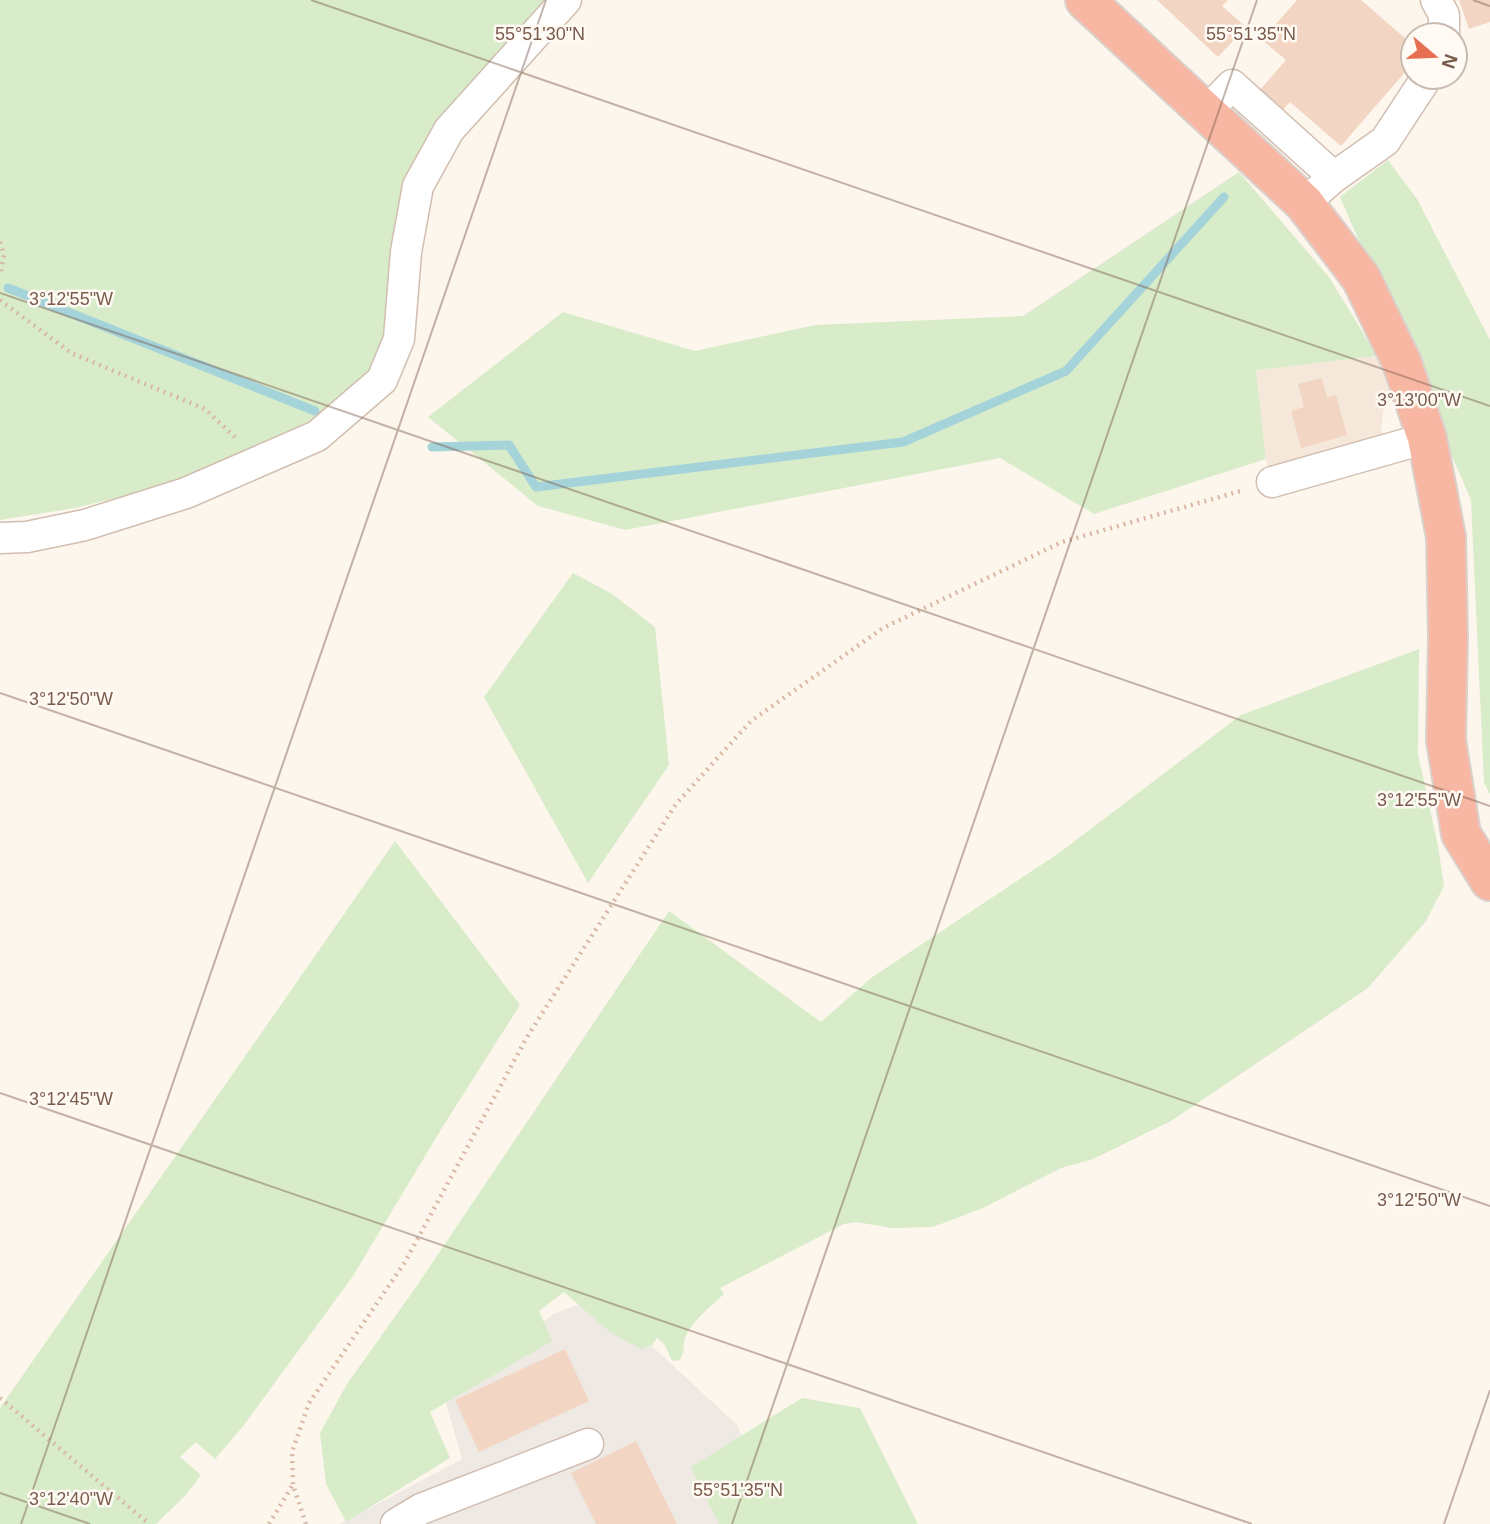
<svg xmlns="http://www.w3.org/2000/svg" width="1490" height="1524" viewBox="0 0 1490 1524" font-family="Helvetica,sans-serif">
<rect width="100%" height="100%" fill="#fdf6ec"/>
<path fill="#f5e8da" d="M1377 356 1391 398 1383 412 1381 429 1385 450 1275 491 1266 459 1256 370Z"/>
<path fill="#efe9e4" d="M599 1297 737 1425 781 1524H340L462 1459 445 1400 553 1314Z"/>
<path fill="#d8ecc9" d="M0 0H554L411 169 390 247V338L375 373 319 416 250 450 169 485 75 508 0 520Z
M1388 160 1417 199 1490 340V794L1484 783 1471 500 1340 197Z
M1239 172 1329 277 1377 356 1256 370 1266 459 1094 514 1000 458 625 530 538 506 428 417 563 312 695 351 815 325 1023 316Z
M573 573 612 594 655 627 669 765 588 883 484 697Z
M1419 649 1418 754 1438 846 1444 886 1426 921 1368 988 1171 1121 1093 1159 1061 1168 983 1208 933 1227 892 1228 856 1222 844 1224 720 1288 724 1294C714 1303 689 1324 685 1338 682 1347 686 1349 680 1360L672 1361 665 1345 657 1338 652 1345 641 1349 611 1333 564 1292 539 1311 552 1341 430 1412 450 1458 346 1522 326 1484 320 1433 347 1384 416 1287 669 911 821 1022 871 978 1059 853 1241 715Z
M395 841 520 1005 445 1123 353 1276 244 1425 215 1459 196 1442 180 1457 201 1475 186 1495 156 1524H0V1408Z
M802 1398 860 1408 918 1524H719L691 1467Z"/>
<g fill="none" stroke-linecap="round" stroke-linejoin="round">
<path stroke="#a5d3da" stroke-width="9" d="M8 288 315 411
M432 447 509 445 536 487 903 442 1066 371 1224 197"/>
</g>
<path fill="#f3d5c3" d="M1157 0H1228L1222 6 1246 27 1218 57Z
M1297 0H1361L1413 45V63L1341 146 1290 102 1282 111 1259 91 1286 60 1262 40Z
M1459 0H1490V22L1469 29Z
M1322 378 1327 398 1336 395 1347 435 1301 448 1291 411 1304 407 1298 384Z
M565 1349 589 1401 479 1452 455 1400Z
M636 1441 677 1524H596L571 1473Z"/>
<g fill="none" stroke-linecap="round" stroke-linejoin="round">
<defs>
<path id="minor" d="M1436 0 1444 15V35
M1206 112 1232 85 1334 177
M1304 203 1334 177 1385 141 1427 77
M1272 482 1427 438
M0 538 27 537 85 525 186 493 317 436 382 380 399 339 406 252 418 186 449 130 566 0
M396 1524 421 1509 588 1444"/>
<path id="highway" d="M1085 0 1304 203 1361 278 1402 363 1427 438 1446 537 1448 639 1446 740 1461 834 1490 881"/>
</defs>
<use href="#minor" stroke="#d1beb0" stroke-width="33"/>
<use href="#highway" stroke="#dad1cd" stroke-width="42"/>
<path stroke="#d9b8a5" stroke-width="4.5" stroke-dasharray="2 5" stroke-linecap="butt" d="M0 242 4 254 0 276
M0 300 71 353 205 409 238 440
M0 1398 149 1524
M269 1524 292 1486
M306 1524 293 1485 292 1452 309 1403 405 1262 527 1037 676 804 751 721 883 628 1062 542 1244 490"/>
<use href="#minor" stroke="#fff" stroke-width="30"/>
<use href="#highway" stroke="#f7b7a3" stroke-width="38"/>
</g>
<path fill="none" stroke="#7a5c4d" stroke-width="2" stroke-opacity="0.45" d="M311 0 1490 406M1473 0 1490 6M0 293 1490 806M0 693 1490 1206M0 1093 1252 1524M0 1493 90 1524M21 1524 546 0M732 1524 1257 0M1444 1524 1490 1390"/>
<g font-size="18" text-anchor="middle" fill="#7a5c4d" stroke="#fffaf3" stroke-width="5" stroke-linejoin="round" paint-order="stroke">
<text x="540" y="40">55°51'30"N</text>
<text x="1251" y="40">55°51'35"N</text>
<text x="71" y="305">3°12'55"W</text>
<text x="1419" y="406">3°13'00"W</text>
<text x="71" y="705">3°12'50"W</text>
<text x="1419" y="806">3°12'55"W</text>
<text x="71" y="1105">3°12'45"W</text>
<text x="1419" y="1206">3°12'50"W</text>
<text x="738" y="1496">55°51'35"N</text>
<text x="71" y="1505">3°12'40"W</text>
</g>
<g transform="translate(1434 56) rotate(109)"><circle r="33" fill="#fffaf3" stroke="#cabbb1" stroke-width="2"/>
<path d="M0-5L12 26L0 18L-12 26Z" fill="#e76f51"/>
<text y="-10" font-size="19" font-weight="bold" text-anchor="middle" fill="#7a5c4d">N</text>
</g>
</svg>
